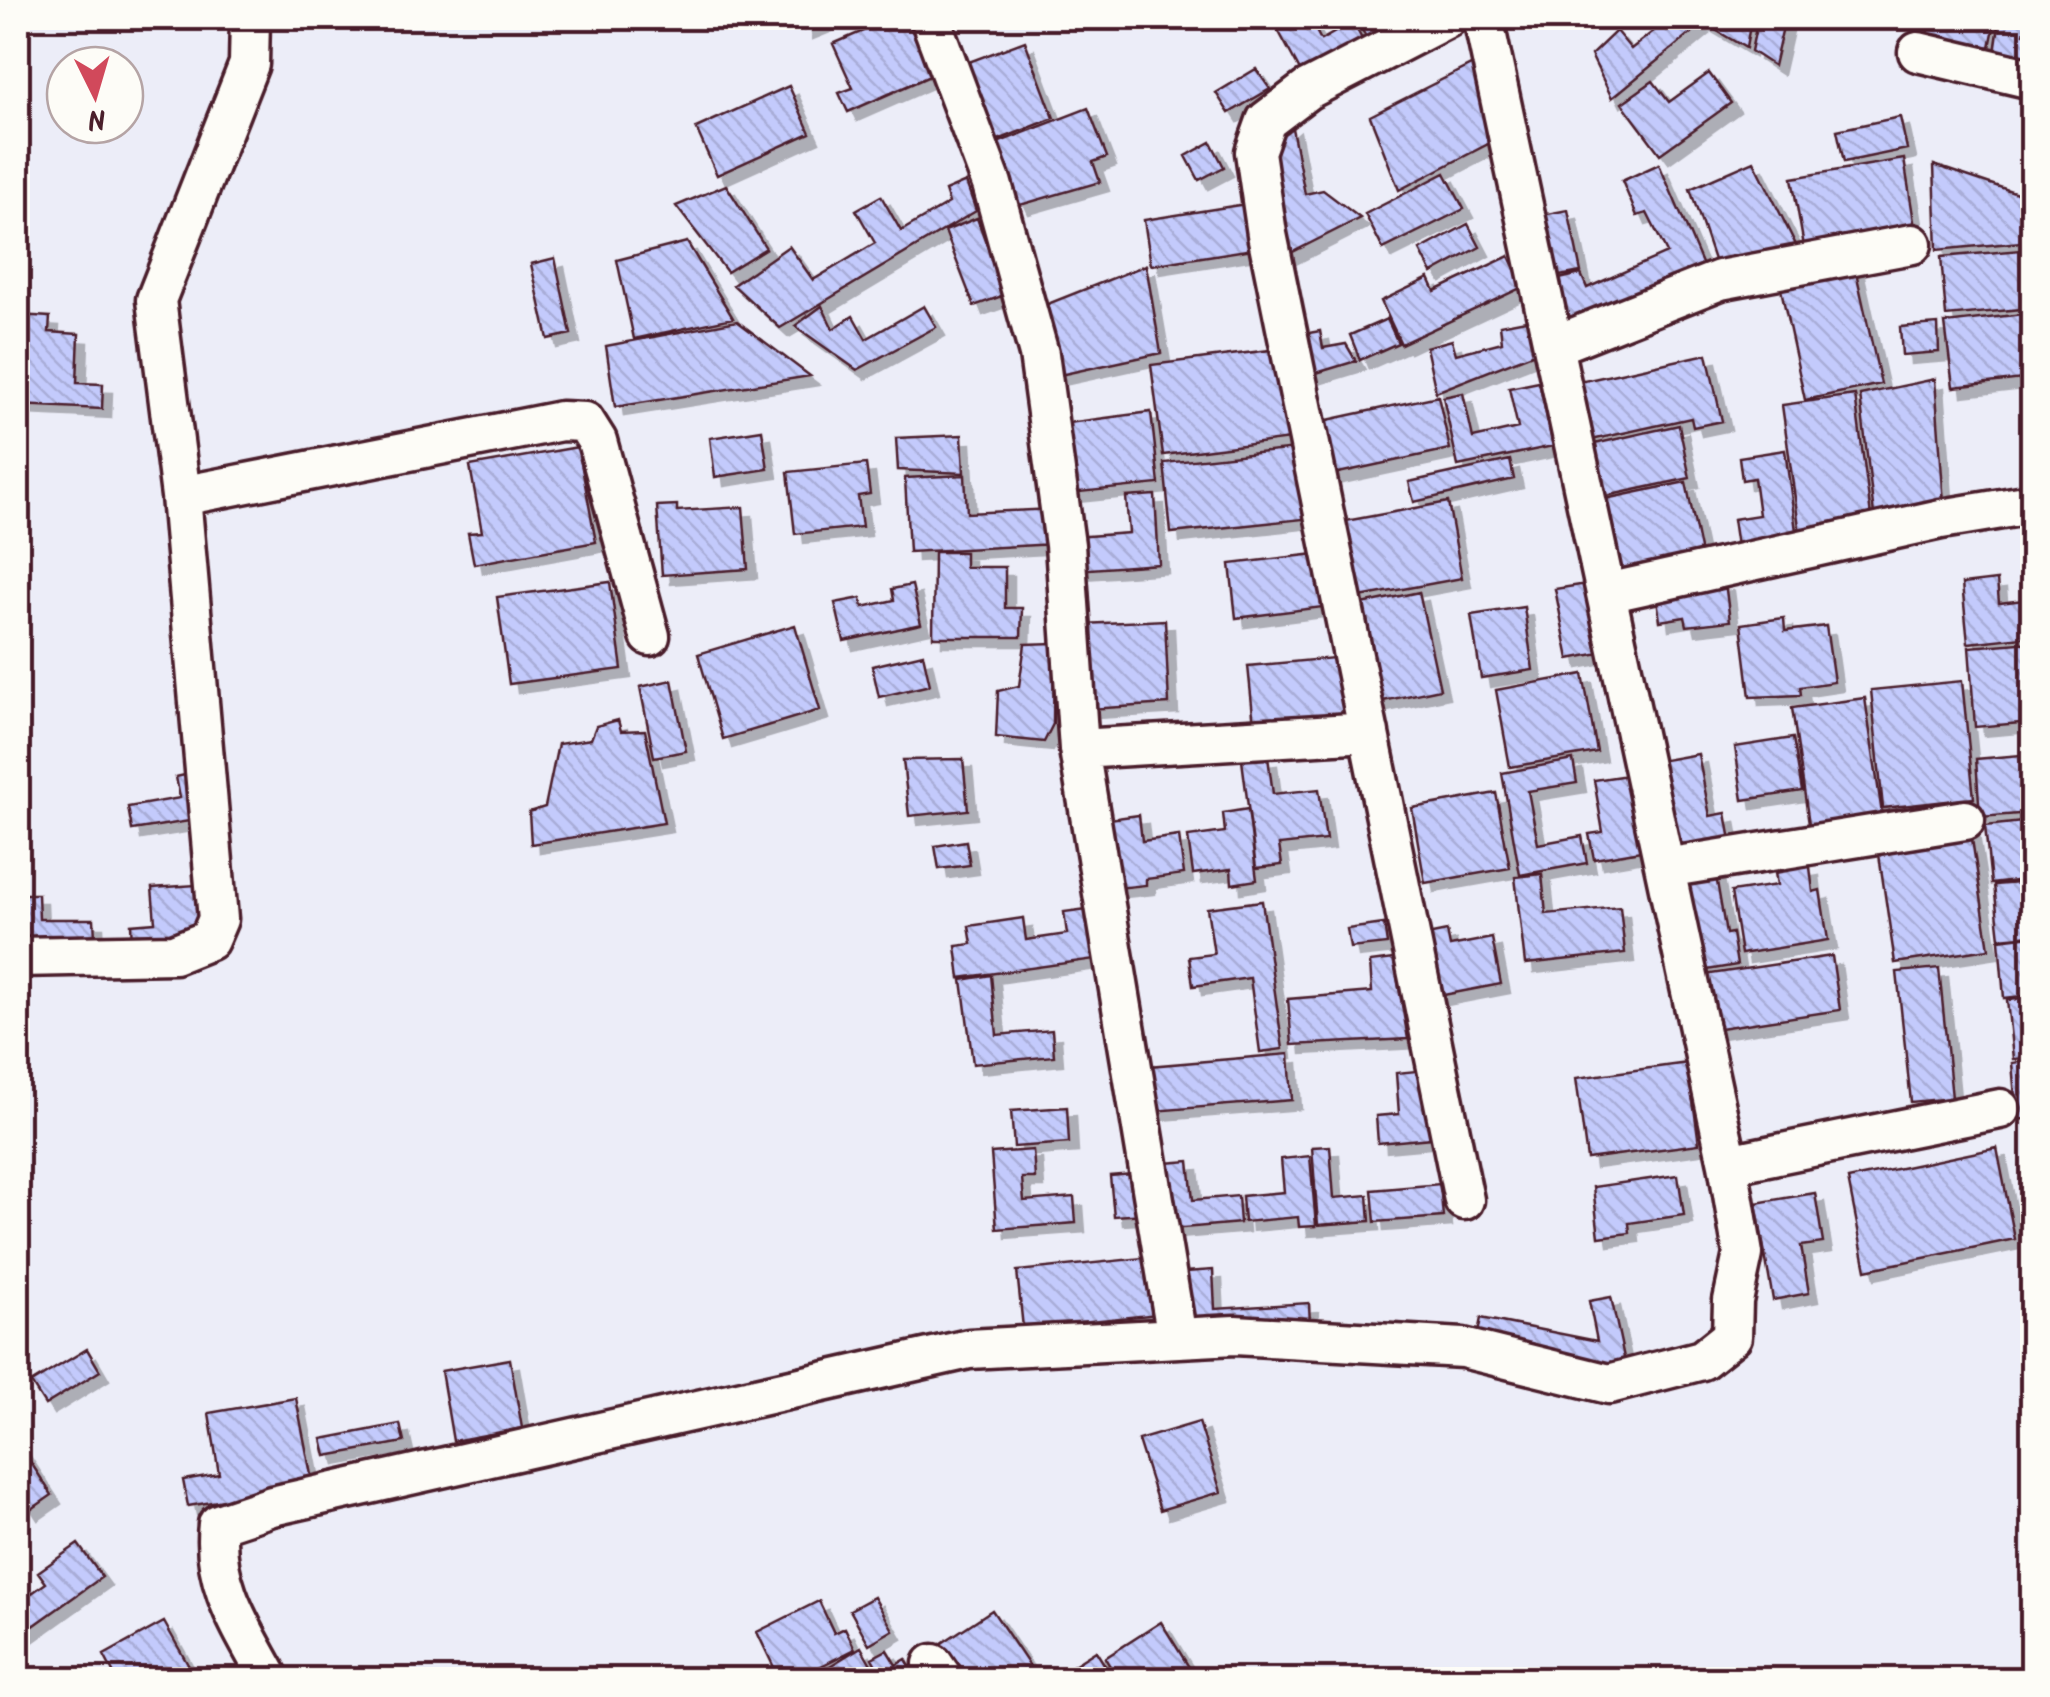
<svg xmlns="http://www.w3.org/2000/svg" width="2050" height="1697" viewBox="0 0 2050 1697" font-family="Kalam,sans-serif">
<defs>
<pattern id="building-back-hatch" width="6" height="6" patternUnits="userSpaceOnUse" patternTransform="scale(2.5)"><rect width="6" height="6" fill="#c3cafc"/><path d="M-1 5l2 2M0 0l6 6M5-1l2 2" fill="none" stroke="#a9add8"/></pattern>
<filter id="shadow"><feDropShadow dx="9" dy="9" stdDeviation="0" flood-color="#0004"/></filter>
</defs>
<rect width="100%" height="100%" fill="#ecedf8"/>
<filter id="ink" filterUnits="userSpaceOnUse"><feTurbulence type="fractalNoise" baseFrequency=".01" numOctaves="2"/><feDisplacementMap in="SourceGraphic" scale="20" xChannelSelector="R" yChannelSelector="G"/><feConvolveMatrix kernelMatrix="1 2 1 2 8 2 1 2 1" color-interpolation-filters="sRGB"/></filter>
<g filter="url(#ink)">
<path fill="url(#building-back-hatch)" stroke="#4a1f2b" stroke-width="2.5" filter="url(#shadow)" d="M802 18H833L804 30Z
M893 18H906L932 75 848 112 839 93 853 88 833 44Z
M1309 18 1321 40 1353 22 1365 45 1304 78 1272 19Z
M1363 18H1415L1369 42 1357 21Z
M1670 18H1690L1701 25 1612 98 1591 55 1616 31 1631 49Z
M1695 18H1739L1750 25 1746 48Z
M1758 18H1785L1774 66 1751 51Z
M1931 18H1996L1990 47 1927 35Z
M2000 18H2027L2024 34 2032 35V61L1995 52Z
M1025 41 1054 118 988 144 958 66Z
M1475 63 1488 144 1399 190 1370 116Z
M1256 69 1270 89 1229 113 1216 93Z
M1709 73 1731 103 1660 154 1622 103 1653 81 1669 102Z
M789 86 810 133 717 175 696 128Z
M1088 108 1107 157 1093 162 1100 182 1020 205 992 145Z
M1900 117 1907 149 1844 162 1837 130Z
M1291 123 1305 194 1323 190 1360 218 1283 257 1262 148Z
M1211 142 1224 167 1199 180 1186 156Z
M1904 159 1916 234 1805 252 1792 178Z
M1754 161 1800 253 1715 263 1690 189Z
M1659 164 1704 268 1564 325 1555 280 1581 274 1587 288 1667 253 1647 213 1637 216 1622 181Z
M1934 165 2032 198V241L1937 250Z
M1445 173 1464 209 1383 249 1365 214Z
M966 182 976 211 780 328 733 285 789 246 813 280 875 243 856 210 881 196 901 231 949 203 945 191Z
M726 185 766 248 727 272 676 206Z
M1246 204 1253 249 1151 265 1144 220Z
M1568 210 1581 272 1554 277 1542 215Z
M977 218 1005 295 974 306 945 231Z
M1468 224 1480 247 1432 273 1420 250Z
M687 242 733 318 634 339 617 260Z
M2032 249V308L1946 316 1941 257Z
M1509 256 1523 287 1401 344 1381 301 1429 278 1435 291Z
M555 258 571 334 548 339 531 264Z
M1854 263 1881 384 1805 400 1779 280Z
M1146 265 1161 353 1055 376 1035 309Z
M822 306 833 329 853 316 866 339 924 306 936 327 857 370 795 326Z
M2032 313V378L1953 387 1945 323Z
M18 315 50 317 49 332 79 334 77 383 103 384 102 409 18 405Z
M1387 319 1398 343 1360 360 1350 335Z
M1531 319 1535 353 1436 392 1426 347 1452 340 1456 354 1502 342 1500 325Z
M737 321 810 376 615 407 606 346Z
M1938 324 1939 352 1902 355 1900 327Z
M1320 331 1323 348 1346 344 1356 361 1303 377 1298 335Z
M1286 348 1298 438 1163 455 1151 365Z
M1707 354 1722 421 1693 427 1691 418 1587 441 1575 383Z
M1935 379 1944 504 1875 523 1860 395Z
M1539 382 1553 446 1458 466 1443 397 1463 393 1473 438 1518 428 1509 388Z
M1855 395 1872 524 1800 534 1782 405Z
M1438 396 1450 449 1329 475 1318 422Z
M1151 412 1159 484 1060 494 1054 441 1068 423Z
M1679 425 1690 478 1601 497 1590 445Z
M762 430 768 469 715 477 710 438Z
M962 435 964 473 898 470 896 438Z
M578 447 596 542 474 564 468 533 482 532 470 466Z
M1305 448 1313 518 1171 533 1164 463Z
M1785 450 1797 538 1737 546 1733 519 1759 515 1754 478 1742 480 1739 457Z
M1510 460 1514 479 1414 502 1409 482Z
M866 464 870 494 858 496 862 527 795 534 788 472Z
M965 475 967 513 1053 509 1055 544 909 552 905 478Z
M1686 482 1702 559 1621 576 1605 499Z
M1155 495 1159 564 1076 570 1074 537 1129 533 1126 497Z
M1448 502 1462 578 1349 599 1335 523Z
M677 505V511L743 507 748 569 662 575 657 506Z
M934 552H965V567H1005V608H1022L1021 637H933Z
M1316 554 1323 607 1236 618 1230 564Z
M1997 580 1999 603 2032 599V636L1968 643 1962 584Z
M610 582 622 669 509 684 497 597Z
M1725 582 1730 621 1687 626 1685 617 1660 621 1656 591Z
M1587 584 1600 653 1569 659 1555 589Z
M912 585 921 624 844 641 835 603 861 598 863 607 894 600 892 589Z
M1419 592 1440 689 1369 704 1348 607Z
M1524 607 1533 670 1481 678 1471 615Z
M1784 618 1785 631 1826 626 1834 682 1800 687 1801 695 1750 697 1741 624Z
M1165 620 1169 704 1089 709 1084 624Z
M795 625 820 710 723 739 698 654Z
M2032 642V722L1975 727 1969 647Z
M1054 643 1053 724 1044 742 996 737 998 691 1019 686 1025 644Z
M923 654 930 685 879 697 872 666Z
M1344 657 1349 715 1254 725 1248 666Z
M1583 674 1597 752 1510 767 1496 690Z
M672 680 686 751 654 757 640 687Z
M1962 681 1974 798 1883 808 1871 690Z
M1865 698 1882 814 1809 824 1792 708Z
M618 720 621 731 645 730 664 823 531 844 529 812 545 807 558 744 591 739 596 726Z
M1793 738 1802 791 1743 800 1735 747Z
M1698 754 1710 816 1726 813 1732 846 1671 858 1653 762Z
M2032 754V813L1980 817 1976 759Z
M1268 757 1273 794 1319 789 1326 840 1279 845 1282 865 1256 868 1242 760Z
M963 759 968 810 909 816 903 760Z
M1573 760 1577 783 1528 791 1538 844 1582 836 1587 863 1520 875 1502 773Z
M189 774 196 820 132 830 128 807 180 798 176 777Z
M1628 775 1641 851 1594 859 1589 834 1603 832 1594 780Z
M1496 793 1510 868 1425 883 1412 808Z
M1248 809 1257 880 1232 884 1231 869 1193 874 1188 837 1225 832 1223 813Z
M1139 815 1142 841 1179 836 1184 874 1146 879V885L1118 888 1109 819Z
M2032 821V879L1991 884 1985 826Z
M1970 826 1989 949 1895 963 1877 841Z
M966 841 970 865 939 869 935 846Z
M1810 867 1813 892 1820 890 1828 940 1741 954 1731 892 1777 885 1775 873Z
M1715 870 1726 934 1732 933 1737 965 1701 971 1685 876Z
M1542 874 1546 914 1620 907 1625 953 1525 964 1515 877Z
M2032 882V935L2000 938 1994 885Z
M196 885 200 940 132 944 131 924 155 922 152 888Z
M21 894H38L39 919H94L95 938 21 939Z
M1262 901 1283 1049 1260 1052 1250 978 1193 986 1189 957 1214 954 1207 908Z
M1095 908 1102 958 960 978 956 946 972 944 969 926 1023 918 1026 940 1067 934 1064 912Z
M1384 924 1387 944 1350 948 1347 929Z
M1447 931 1450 946 1492 938 1501 984 1428 998 1417 937Z
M2032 936V995L2004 998 1999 940Z
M1832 956 1840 1010 1713 1029 1704 975Z
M1394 959 1408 1039 1292 1045 1288 999 1372 992 1370 962Z
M1939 968 1952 1098 1911 1102 1897 972Z
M991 975 997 1035 1052 1030 1054 1056 973 1064 962 980Z
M2032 998V1058L2013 1059 2007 1000Z
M1289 1054 1292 1100 1153 1111 1149 1066Z
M2032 1060V1118L2017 1120 2012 1063Z
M1688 1063 1699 1144 1587 1159 1576 1078Z
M1426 1070 1431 1138 1378 1143 1376 1116 1399 1114 1396 1073Z
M1067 1107 1069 1143 1014 1147 1011 1111Z
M1330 1146 1334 1198 1368 1195 1370 1221 1318 1225 1312 1147Z
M1997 1148 2015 1239 1866 1270 1848 1179Z
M1033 1150 1035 1178H1022L1024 1201 1074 1197 1076 1223 997 1229 991 1153Z
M1310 1156 1316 1226 1299 1227 1298 1217 1244 1222 1242 1196 1284 1192 1281 1159Z
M1189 1161 1193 1200 1238 1196 1240 1223 1172 1229 1166 1163Z
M1144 1173 1147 1214 1114 1216 1110 1176Z
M1678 1175 1684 1215 1629 1223 1630 1233 1599 1237 1593 1187Z
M1440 1184 1443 1217 1375 1222 1372 1190Z
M1815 1193 1823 1243 1801 1246 1809 1293 1773 1300 1756 1203Z
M1152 1257 1159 1314 1023 1328 1017 1271Z
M1213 1270 1215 1309 1309 1303 1310 1325 1190 1333 1186 1272Z
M1611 1297 1626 1367 1476 1343 1481 1318 1597 1341 1589 1301Z
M87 1349 100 1371 45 1405 31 1383Z
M510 1359 522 1428 453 1441 441 1371Z
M296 1398 313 1485 188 1506 183 1480 219 1474 209 1413Z
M1199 1422 1221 1492 1160 1510 1138 1440Z
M400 1424 404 1442 326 1456 322 1439Z
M18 1443 52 1495 29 1511 18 1494Z
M78 1544 102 1577 18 1637V1603L46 1583 38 1572Z
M874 1597 893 1630 869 1644 850 1610Z
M819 1601 834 1633 845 1628 855 1649 793 1680H780L757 1632Z
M992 1610 1037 1677 1033 1680H963L939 1645Z
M164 1622 191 1670 174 1680H117L104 1655Z
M1161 1622 1197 1680H1118L1105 1658Z
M861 1647 880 1680H807Z
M887 1650 896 1665 906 1659 917 1680H884L872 1658Z
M1096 1651 1114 1680H1050Z"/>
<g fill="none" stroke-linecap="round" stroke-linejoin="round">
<defs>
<path id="minor" d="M930 18 992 184 1039 354 1065 545 1079 749 1177 1338
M1447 18 1307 90 1266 121 1255 152 1267 234 1464 1200
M1918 52 2032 79
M1555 345 1720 280 1912 244
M181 496 561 421 585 422 597 441 650 636
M1607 593 1941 519 2032 504
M1079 749 1369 732
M1665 868 1965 820
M18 957 174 954 209 940 218 919 181 496 156 300 249 64 250 18
M1728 1164 2000 1109
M933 1664 944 1680
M270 1680C242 1628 211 1584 218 1524L272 1506 969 1349 1235 1335 1463 1348 1609 1384 1702 1360 1732 1336 1733 1301 1743 1254 1728 1164 1483 18"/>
</defs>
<use href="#minor" stroke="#4a1f2b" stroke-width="45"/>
<use href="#minor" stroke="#fdfcf7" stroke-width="38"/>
</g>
</g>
<rect width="2050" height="1697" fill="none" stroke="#fdfcf7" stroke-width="60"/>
<rect x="30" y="30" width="1990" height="1637" fill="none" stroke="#4a1f2b" stroke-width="4" filter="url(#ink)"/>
<g transform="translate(95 95) rotate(175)"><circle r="48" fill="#fdfcf7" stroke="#b5a4a5" stroke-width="2.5"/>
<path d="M0-8L18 38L0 25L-18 38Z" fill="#d1495b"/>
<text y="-15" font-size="28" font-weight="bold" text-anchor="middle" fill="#4a1f2b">N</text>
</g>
</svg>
